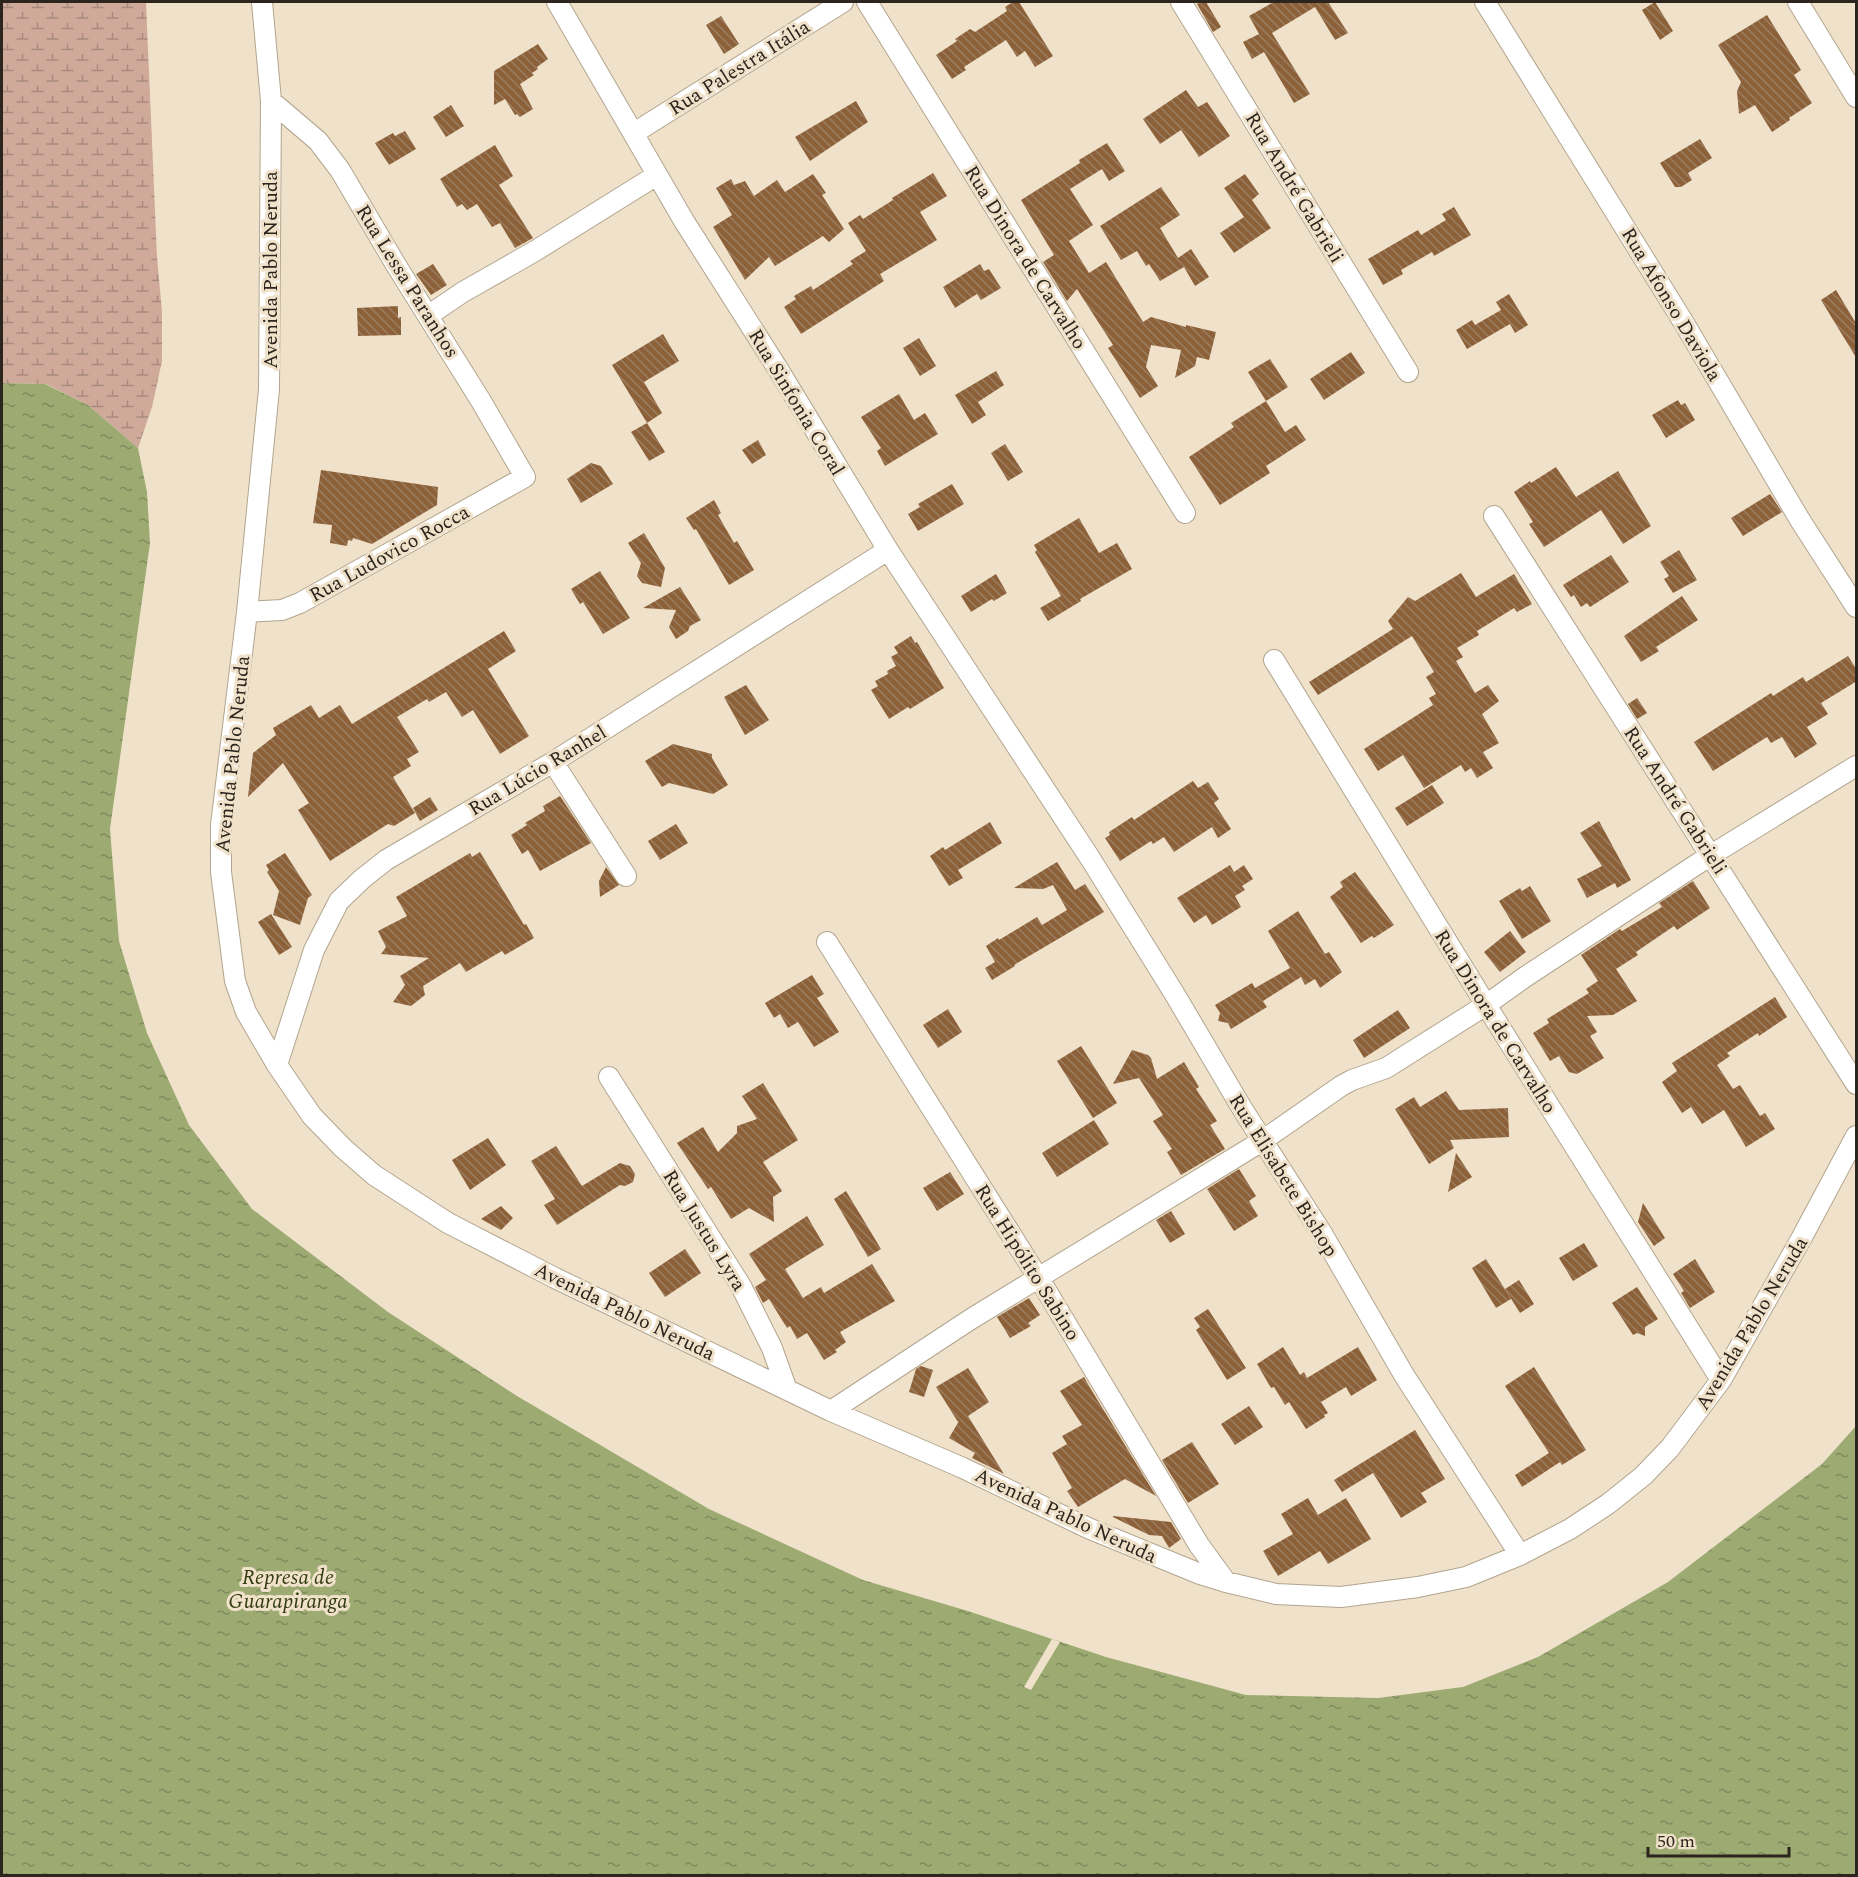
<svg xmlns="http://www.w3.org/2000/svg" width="1858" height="1877" viewBox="0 0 1858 1877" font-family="Spectral,serif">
<defs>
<pattern id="wetland-marsh" width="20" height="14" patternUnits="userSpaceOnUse" patternTransform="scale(1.5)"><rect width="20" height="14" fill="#cfaa9b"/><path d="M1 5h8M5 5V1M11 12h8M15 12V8" fill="none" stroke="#a88a7e"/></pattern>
<pattern id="water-ripples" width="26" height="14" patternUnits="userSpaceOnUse" patternTransform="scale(1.5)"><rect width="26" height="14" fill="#9daa72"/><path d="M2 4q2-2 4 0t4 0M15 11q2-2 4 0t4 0" fill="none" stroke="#808a5d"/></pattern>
<pattern id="building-back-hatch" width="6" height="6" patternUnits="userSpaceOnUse" patternTransform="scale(1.5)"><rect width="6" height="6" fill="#8c6139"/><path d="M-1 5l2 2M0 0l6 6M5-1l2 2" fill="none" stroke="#9b7d60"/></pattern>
</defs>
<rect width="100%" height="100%" fill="#f0e2ca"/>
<path fill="url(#wetland-marsh)" d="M2 2H146L157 257 162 312V361L152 407 138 448 88 405 46 384 2 383Z"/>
<path fill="url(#water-ripples)" d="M2 383 45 384 88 405 138 448 147 492 150 543 110 829 119 941 147 1033 189 1125 252 1209 388 1312 517 1396 709 1509 863 1580 968 1611 1106 1657 1246 1695 1378 1698 1463 1687 1538 1657 1668 1582 1822 1464 1856 1426V1875L2 1876Z"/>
<path fill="#f0e2ca" d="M1052 1639 1060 1642 1031 1690 1024 1687Z"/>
<path fill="url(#building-back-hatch)" d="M1013 2H1019L1053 56 1035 67 1025 51 1017 57 1006 40 964 67 966 70 952 79 936 55 957 41 955 39 970 29 975 32 1007 11 1005 7Z
M1202 2H1206L1221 27 1213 32 1197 4Z
M1274 2H1328L1348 33 1335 40 1315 7 1272 33 1310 94 1294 103 1264 52 1252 59 1243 42 1259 34 1249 16Z
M1655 2 1673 31 1660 40 1642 10Z
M1767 15 1801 70 1794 75 1812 103 1789 118 1790 120 1772 132 1755 105 1739 114 1737 91 1741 82 1718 45Z
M721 16 739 44 724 54 706 25Z
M538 44 548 59 537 67 538 69 532 73 534 75 520 84 533 109 520 117 517 114 515 115 505 99 494 105V71Z
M1186 90 1198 107 1207 102 1230 136 1199 157 1181 130 1160 144 1143 119Z
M856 101 868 122 810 161 795 137Z
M451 105 464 126 446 137 433 117Z
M405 131 416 149 389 165 375 143 393 133 395 136Z
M1700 139 1712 158 1688 173 1692 180 1681 187H1675L1660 163Z
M1107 143 1125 171 1109 181 1102 169 1070 189 1093 225 1069 241 1089 273 1106 262 1143 322 1151 317 1186 327V325L1216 332 1209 360 1197 357 1195 366 1175 378 1181 350 1151 345 1146 367 1158 386 1140 398 1108 348 1113 345 1077 289 1067 301 1043 262 1054 255 1021 200 1080 163 1079 160Z
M495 145 513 176 499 185 533 238 515 248 500 223 492 227 477 204 467 210 462 204 457 207 440 179Z
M933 173 947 196 920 212 937 240 880 274 884 281 801 334 784 307 796 299 794 296 811 286 813 290 853 264 850 261 866 251 848 223 860 215 863 219 893 200 892 198Z
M813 174 826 193 822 195 844 229 829 242 823 236 775 266 769 257 745 280 713 227 732 215 716 188 731 179 734 185 745 181 754 196 777 180 785 192Z
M1245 174 1259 194 1252 200 1271 228 1234 253 1220 233 1244 217 1224 188Z
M1161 187 1180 215 1160 228 1178 258 1191 249 1209 277 1195 286 1184 267 1160 281 1149 264 1146 266 1137 251 1121 260 1100 226Z
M1454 207 1471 235 1434 256 1432 252 1401 270 1403 274 1383 285 1368 259 1418 230 1421 235 1446 220 1442 214Z
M433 264 447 285 431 295 416 274Z
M980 264 984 271 989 269 1001 288 981 300 977 294 955 308 943 287Z
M1836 290 1857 325V359L1821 300Z
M1509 294 1528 325 1515 333 1510 324 1467 349 1456 330 1472 320 1475 325 1501 310 1496 302Z
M398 306V318L401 317V335L358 336 357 308Z
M663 334 679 361 644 382 662 413 647 423 612 365Z
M919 338 936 366 920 376 903 348Z
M1351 352 1365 373 1324 400 1310 379Z
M1270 359 1288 387 1266 401 1248 372Z
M996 371 1004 385 978 402 986 415 972 424 955 395Z
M899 394 914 420 925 413 938 434 885 466 877 451 881 448 861 417Z
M1678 400 1681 405 1685 403 1695 420 1666 438 1652 415Z
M1266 401 1285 432 1296 425 1306 440 1266 466 1270 473 1220 505 1189 457 1234 427 1231 423Z
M647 423 665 452 649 461 631 432Z
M758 440 766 455 752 464 742 450Z
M1005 444 1023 472 1008 481 991 453Z
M591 463 601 466 613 484 581 503 567 479Z
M1556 467 1576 497 1618 471 1651 526 1623 544 1601 510 1544 547 1529 524 1533 522 1514 492 1530 481 1531 483Z
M321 470 438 487 437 505 372 544 353 538 352 541 348 540 347 546 330 543 332 525 313 523Z
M952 484 964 504 918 531 908 514 920 507 918 504Z
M1770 494 1782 512 1743 536 1731 518Z
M714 500 721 513 718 515 734 543 737 541 754 570 729 585 696 529 694 530 686 518Z
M1079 518 1099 553 1117 543 1132 569 1080 599 1081 601 1048 621 1040 608 1061 596 1035 552 1037 550 1034 545Z
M644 533 665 568 661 587 642 583 637 576 641 563 628 543Z
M1679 550 1697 580 1673 593 1664 579 1669 576 1660 562Z
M1611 555 1629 582 1590 607 1587 603 1581 607 1574 595 1571 597 1563 585Z
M600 571 630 618 603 634 583 602 580 604 571 589Z
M1461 573 1476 597 1514 574 1532 604 1517 612 1514 608 1477 631 1479 635 1457 648 1463 657 1456 661 1475 693 1488 685 1499 701 1482 714 1499 743 1483 752 1493 768 1477 778 1471 768 1465 772 1461 765 1424 788 1403 755 1378 771 1364 749 1433 705 1429 698 1436 694 1426 677 1434 672 1412 636 1318 695 1309 682 1393 629 1388 621 1408 597 1415 601Z
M996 574 1007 593 994 601 992 599 971 612 961 596Z
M680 587 701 620 690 626 688 631 676 639 669 627 676 610 643 608Z
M1682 596 1698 620 1656 647 1659 651 1641 662 1624 636Z
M504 631 516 651 488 669 529 736 500 754 473 710 462 717 446 692 429 702 427 699 397 717 419 752 407 759 411 766 393 777 415 813 394 826 388 824 330 861 298 810 309 803 283 763 248 797 253 753 276 735 273 728 311 705 319 718 340 705 352 724Z
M911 636 915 643 917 642 944 688 910 709 908 707 889 719 871 690 878 686 875 681 888 674 887 671 896 666 891 657 898 653 894 647Z
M1848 656 1857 670V681L1821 703 1828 714 1807 727 1817 744 1795 758 1782 737 1771 743 1767 737 1713 771 1694 742 1771 693 1773 696 1803 677 1806 682Z
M746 685 769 720 745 735 724 697Z
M1637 698 1647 713 1637 719 1628 704Z
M673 744 712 754V758L728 785 713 794 669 783 662 787 645 761Z
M1193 781 1198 788 1208 782 1219 799 1214 803 1231 829 1218 838 1212 827 1174 852 1164 837 1153 844 1151 841 1120 861 1105 838 1110 835 1109 832 1132 817 1134 820Z
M1432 785 1444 803 1407 826 1395 808Z
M560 796 591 843 540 871 528 850 522 854 511 835 527 825 525 823 545 811 543 806Z
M430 797 438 810 420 821 413 808Z
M1599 821 1631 880 1617 888 1615 883 1587 898 1577 879 1602 866 1580 833Z
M990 822 1002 843 958 870 963 878 949 886 930 856 943 847 945 850Z
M676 824 688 843 660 860 648 841Z
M480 852 524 925 526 924 534 938 505 955 502 951 466 972 460 963 423 986 425 995 411 1006 393 1002 405 985 400 976 429 958 381 954 386 947 378 931 407 916 396 897 470 853 472 857Z
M285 853 312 895 308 898 300 925 273 915 279 891 267 872 269 870 266 865Z
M1057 862 1075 890 1085 884 1104 912 1014 965 1015 966 992 980 985 968 995 962 986 946 998 938 999 940 1037 917 1042 925 1067 910 1053 885 1043 889 1014 888Z
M1230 865 1234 872 1244 865 1253 879 1242 886 1245 890 1235 896 1241 907 1212 925 1206 915 1194 923 1177 898Z
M606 867 619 885 600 897 599 881Z
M1355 872 1394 925 1374 938 1372 936 1361 943 1330 897 1343 887 1340 882Z
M1693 881 1710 908 1677 930 1674 926 1636 952 1638 955 1616 969 1637 1001 1613 1015 1587 1016 1597 1032 1590 1036 1604 1058 1577 1074 1569 1072 1559 1056 1550 1061 1533 1033 1549 1023 1547 1019 1589 993 1586 989 1598 981 1581 955 1620 929 1622 931 1662 907 1659 903Z
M1530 886 1551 921 1522 939 1499 901 1520 888 1522 891Z
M1298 911 1325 954 1329 952 1342 972 1320 988 1315 979 1305 985 1301 977 1263 1001 1267 1007 1231 1029 1228 1023 1218 1021 1220 1013 1215 1005 1252 983 1255 988 1290 968 1268 931Z
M271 914 292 947 279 955 258 922Z
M1510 931 1526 952 1500 972 1484 952Z
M812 975 824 994 817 998 839 1032 814 1047 798 1022 788 1028 780 1014 774 1018 765 1003Z
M1775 997 1787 1017 1759 1036 1758 1033 1727 1053 1730 1056 1717 1065 1733 1089 1740 1085 1760 1116 1765 1113 1775 1129 1746 1147 1724 1110 1702 1124 1691 1107 1682 1113 1662 1082 1677 1071 1672 1063Z
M948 1009 962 1032 938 1048 923 1025Z
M1398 1010 1410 1028 1364 1058 1353 1040Z
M1081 1046 1117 1103 1093 1118 1057 1061Z
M1132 1050 1148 1055 1151 1058 1157 1079 1184 1062 1199 1087 1196 1089 1217 1121 1210 1125 1225 1149 1181 1175 1167 1152 1172 1149 1153 1121 1163 1115 1139 1078 1113 1084Z
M763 1083 798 1140 763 1162 782 1191 773 1197 774 1222 749 1208 731 1219 711 1187 708 1189 677 1143 703 1127 718 1152 737 1133V1126L757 1119 742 1096Z
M1446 1091 1459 1110 1508 1108 1509 1137 1450 1140 1454 1148 1429 1164 1395 1109 1414 1097 1420 1107Z
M1094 1120 1109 1144 1057 1177 1042 1153Z
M488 1138 506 1165 470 1190 452 1160Z
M556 1146 582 1186 620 1163 630 1166 635 1174 633 1182 625 1186 620 1185 557 1225 544 1205 555 1199 531 1161Z
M1456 1153 1472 1177 1448 1192Z
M1239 1169 1256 1196 1249 1201 1258 1216 1234 1231 1207 1189Z
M950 1172 964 1194 937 1211 923 1188Z
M846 1191 881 1249 868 1257 834 1199Z
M1643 1203 1665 1238 1654 1246 1638 1222Z
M501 1206 513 1218 501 1230 481 1219Z
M1171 1211 1185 1234 1170 1243 1156 1220Z
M807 1216 824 1245 785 1269 803 1298 821 1287 824 1293 872 1264 895 1301 840 1332 846 1342 835 1350 837 1352 824 1360 807 1333 797 1339 790 1326 787 1328 769 1299 763 1303 755 1287 766 1280 749 1254Z
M1584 1243 1598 1266 1573 1281 1559 1258Z
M685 1249 701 1273 665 1297 649 1273Z
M1486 1259 1511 1299 1496 1308 1472 1268Z
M1695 1259 1715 1292 1690 1308 1681 1293 1684 1291 1673 1274Z
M1519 1280 1534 1304 1520 1313 1505 1289Z
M1637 1287 1658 1319 1645 1327V1336L1637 1333 1633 1335 1612 1303Z
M1029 1298 1040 1315 1028 1323 1031 1326 1010 1338 997 1317Z
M1208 1309 1246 1368 1227 1380 1196 1330 1200 1327 1194 1318Z
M1283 1347 1300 1375 1304 1372 1307 1378 1358 1347 1377 1380 1351 1396 1346 1387 1321 1402 1328 1413 1324 1415 1325 1417 1306 1429 1289 1402 1285 1405 1274 1387 1271 1388 1257 1364Z
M921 1366 933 1370 924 1397 909 1392 916 1369Z
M1534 1367 1586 1450 1562 1465 1560 1462 1522 1487 1515 1475 1549 1453 1505 1386Z
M968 1368 989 1402 968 1416 1004 1474 972 1458 975 1453 949 1438 959 1421 958 1422 936 1387Z
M1084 1377 1089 1386 1156 1496 1125 1479 1078 1507 1067 1491 1072 1488 1052 1453 1067 1444 1062 1436 1082 1425 1060 1391Z
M1249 1406 1263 1427 1235 1445 1221 1424Z
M1415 1430 1445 1479 1421 1493 1427 1502 1401 1518 1373 1473 1342 1492 1334 1480Z
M1192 1442 1219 1484 1188 1503 1162 1460Z
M1308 1498 1318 1515 1346 1498 1371 1539 1328 1564 1320 1551 1278 1576 1263 1551 1293 1534 1281 1514Z
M1113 1516 1171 1522 1181 1539 1169 1548 1162 1536 1149 1535 1113 1517Z"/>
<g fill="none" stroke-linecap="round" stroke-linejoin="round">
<defs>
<path id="minor" d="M262 2 271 101 269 389 247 612 221 825V872L235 981 246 1012 277 1065 312 1116 343 1148 374 1175 448 1223 555 1278 831 1411 963 1468 1088 1528 1200 1574 1226 1582 1276 1594 1341 1597 1418 1587 1466 1577 1520 1555 1570 1529 1608 1504 1643 1476 1670 1448 1721 1380 1801 1239 1856 1136
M557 2 684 221 778 369 888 550 1090 858 1174 993 1243 1110 1323 1235 1404 1375 1520 1555
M867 2 1185 513
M1181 2 1408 372
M1485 2 1684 323 1800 520 1856 607
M1798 2 1856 97
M634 133 843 2
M429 315 463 292 535 251 657 175
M1494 516 1856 1084
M247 612 282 610 300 603 525 477 481 401 396 265 340 170 318 141 271 101
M1274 660 1486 1005 1721 1380
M553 762 626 876
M827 942 1049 1295 1199 1545 1226 1582
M277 1065 314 950 339 901 362 879 386 860 553 762 888 550
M609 1077 741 1286 772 1348 787 1390
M831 1411 971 1319 1262 1141 1341 1086 1352 1080 1386 1068 1486 1005 1525 977 1711 855 1856 766"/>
</defs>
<use href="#minor" stroke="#b2a58e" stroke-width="22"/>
<use href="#minor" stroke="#fff" stroke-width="20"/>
</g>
<g text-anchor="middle" stroke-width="6" stroke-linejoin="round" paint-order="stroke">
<g font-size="20" fill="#2b251d" stroke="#f0e2ca">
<text transform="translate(739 67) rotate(-32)" y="7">Rua Palestra Itália</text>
<text transform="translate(1295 187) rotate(59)" y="7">Rua André Gabrieli</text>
<text transform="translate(1026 257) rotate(58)" y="7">Rua Dinora de Carvalho</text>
<text transform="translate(270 270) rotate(-90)" y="7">Avenida Pablo Neruda</text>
<text transform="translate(408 281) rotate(58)" y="7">Rua Lessa Paranhos</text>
<text transform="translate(1672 304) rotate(59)" y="7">Rua Afonso Daviola</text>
<text transform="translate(797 402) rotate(59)" y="7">Rua Sinfonia Coral</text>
<text transform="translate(389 553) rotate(-29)" y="7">Rua Ludovico Rocca</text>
<text transform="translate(232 754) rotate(-84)" y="7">Avenida Pablo Neruda</text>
<text transform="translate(537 770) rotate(-31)" y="7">Rua Lúcio Ranhel</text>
<text transform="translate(1676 800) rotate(57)" y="7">Rua André Gabrieli</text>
<text transform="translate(1496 1021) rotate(58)" y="7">Rua Dinora de Carvalho</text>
<text transform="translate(1284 1175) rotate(58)" y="7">Rua Elisabete Bishop</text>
<text transform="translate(705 1230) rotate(58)" y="7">Rua Justus Lyra</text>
<text transform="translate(1028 1262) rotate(58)" y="7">Rua Hipólito Sabino</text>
<text transform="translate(625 1311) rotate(26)" y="7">Avenida Pablo Neruda</text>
<text transform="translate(1751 1323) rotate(-59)" y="7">Avenida Pablo Neruda</text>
<text transform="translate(1066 1515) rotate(25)" y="7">Avenida Pablo Neruda</text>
</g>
<g font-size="21" font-style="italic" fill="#333b10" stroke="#f0e2ca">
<text x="288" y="1584">Represa de<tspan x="288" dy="24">Guarapiranga</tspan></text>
</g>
</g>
<rect width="1858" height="1877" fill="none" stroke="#2b251d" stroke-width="6"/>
<path d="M1648 1847v9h141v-9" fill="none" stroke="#2b251d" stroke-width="3"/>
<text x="1657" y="1847" font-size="18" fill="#2b251d" stroke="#f0e2ca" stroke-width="4.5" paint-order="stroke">50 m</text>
</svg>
